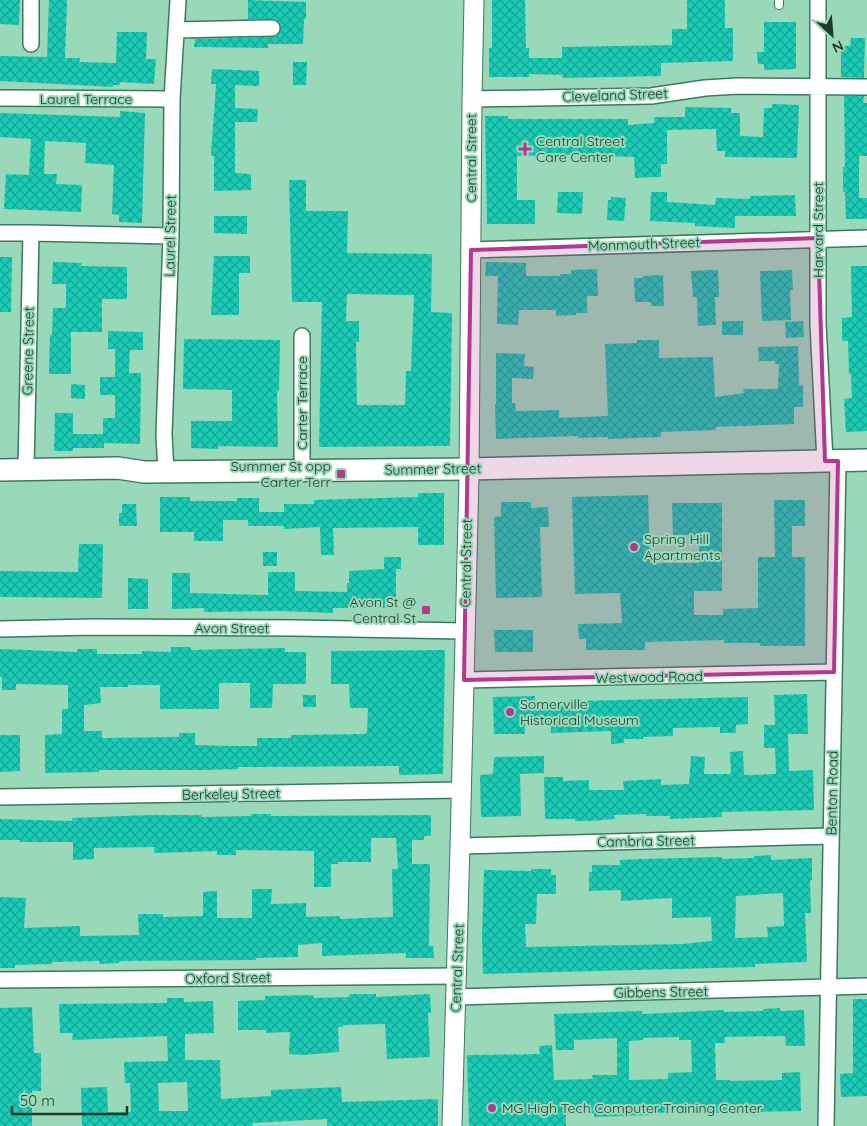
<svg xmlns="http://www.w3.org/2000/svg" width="867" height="1126" viewBox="0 0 867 1126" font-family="Quicksand,sans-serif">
<defs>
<pattern id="building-cross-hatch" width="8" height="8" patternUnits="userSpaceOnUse" patternTransform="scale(1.25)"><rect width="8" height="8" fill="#1acbb6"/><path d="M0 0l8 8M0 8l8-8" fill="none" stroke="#17a694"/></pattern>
</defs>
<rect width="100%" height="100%" fill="#99d8b8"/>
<path fill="url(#building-cross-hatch)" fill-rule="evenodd" d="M0 0H20L19 25 0 24Z
M49 0H67L65 58H80L79 62 116 63 117 32H147L146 59H156L154 84 120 82V85H113V87L0 81V56L47 57Z
M248 0 306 2V19H304L303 44H268V48L194 47 195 39 272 37 277 36 281 28 277 20 272 19H248Z
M492 0H525L526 48H529V58H562V47L672 45V29H687V0H725V28H733V61L661 63V76L563 78 562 75 529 74V77H489V48H492Z
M764 22H796V69L764 70V64H758L757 52H764Z
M851 38H865L864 78 841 77V46H850Z
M293 62H307L306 85H293Z
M212 69 259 71V86L235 85V108L258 109 257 122H235V173L251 174V190L214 191V156H211L216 84H211Z
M844 96H864L863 103H867V156H859V198H867V219H846L845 192H843V167H845Z
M772 104 799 105 797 158 725 157V151H717L716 129 667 130V164H661V177L635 178 634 157 571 155 517 156V200H535V224H487L485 116H508V119H628V125L654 123V117H685V107L731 108V113H740V136L763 137 764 108H772Z
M120 111 145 113 142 223 119 222V215L112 214 114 165 85 163 86 143 45 141 44 174H57L56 184 82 185 81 212 4 209 6 174 29 175 31 139 0 137V113L120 117Z
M289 180H306V211H348L347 253 432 254 431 312 452 313 450 446 319 447 322 302H292ZM347 294 414 295 411 371H406L405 405H357L356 342H359V321H346Z
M558 192H583L582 214 557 213Z
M651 192H667V202L715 205 716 198 750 199V196L795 195 796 216H735V228L695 226V223L650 221Z
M611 197 626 198 624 221 607 220 608 200H611Z
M214 216H247V234L214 233Z
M214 256H250V273H239V315H211Z
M0 257H12L11 312H0Z
M53 262 82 263 81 266 127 267V299H102V332H71V374H49L50 335H52L53 308H66V284H52Z
M486 262 526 263V276H560V274H571V270L597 269 598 296H587V313H576V315L556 316V310H519L518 325 497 324 498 276H485Z
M851 266H867V431L846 432 844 399 852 398 851 374H849L848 341H842V318L852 317Z
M712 270H718L719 297H715L716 325 698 326 697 297H693L691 271Z
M792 270 793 290H790L791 320 762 321 760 271Z
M663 275 664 306H651V302H635L634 278H643V276Z
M722 321H743V335H722Z
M803 321 804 337 786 338 785 322Z
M108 331 143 332V350H130L129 373H141L140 444 104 443V448H73V451H54L55 413H73V434H103V418H115V395H100V377H115V349H108Z
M184 339 280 340 279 391H277L278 447 218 446V449L191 448V421H232V390L183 389Z
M637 340H659V358L713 357 715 397 744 393 743 389H778L779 364H775V361H759L758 347 798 346 799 385H803V407H794V424L716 427V430L661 432V437L608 439V437L578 438V436L496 439 495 404H496V353L525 354 524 366 534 367 533 379 512 378V403H515L516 411 559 410V418L608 416 605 344 637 343Z
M71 384 85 385V399L71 398Z
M418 493H444V545H418V527L333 528 334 555H321L320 527 284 529V526H248V520H223V541H194V532H160V497H190V501H237V498H259V512H284V504H314V500L345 499 418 497Z
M648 495 650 563H699V535H673L672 503H722V591H694V615H723V609L758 608V557H775L774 500H805V526H792V557H805V646H760V643H724V640L645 642V650H586V639H579L578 624 622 623 620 593 575 594 572 497Z
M501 502H531V508L548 507 549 527H540L542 597 496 598 494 517 501 516Z
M122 504H136L137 526H119V513H122Z
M79 544H103L102 598 0 597V571L78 572Z
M263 552H277V566H263Z
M384 557H401V569H396V602H390V608H333V613L281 611 204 612V608L172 609V573H190V593L268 595V572H295V591L347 592V583H349V571L384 569Z
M128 578 148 579V609H128Z
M494 630H533V652H495Z
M171 647H191V650L285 648V652H306V684H273L272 708H250V683H222L219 684V709H160V685H128V687H100L101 703 84 705V731H102V738L179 737V733H195V745L231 746H257V738H291V735L364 734 367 733 368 708H350L349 684H331V651L445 650 443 774 399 775V766L238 767V769L205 770H99V772L45 773V735L62 734V709H68V685L16 684V690H2V677H0V649L77 652V649H97V654H142V651L171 652Z
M807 694 808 734H788L789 771 813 770 814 810 722 812V817L670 819V816H646V814L614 815 615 819 589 821H575V819H545L544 777H563V781L589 780V790H624L623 781 661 779V785L689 784 691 756 705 757 704 774H731L730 752 743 751 744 775 776 774 775 748H764V725H775L774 695Z
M303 695H316V707H303Z
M535 696V707L578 706V701L748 697V724L736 725V733H720V727L673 728V736L643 737V739H624V743L611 744V731L551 733V723H525V734H494L493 697Z
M0 735H20V771L0 772Z
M544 756V773L520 774 521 816 481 817 480 775 493 774 494 757Z
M251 814H271V816L431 815V836H424V840H412V864H430L429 946H433L434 958H406V953L322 956V943L298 945V957L256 958V960L119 961V963L99 964V961L52 962V964L15 965V968H0V897L26 898 24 928 80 926V936L139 935 138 914H163V917L203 916V892L217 891V918H252V889H272L271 904 306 903V917L340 916V919L393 917 392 869H398L396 838H371V862H338V864H331V887H314V851L236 850V855H217V851L154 853V847L94 848V859L73 860V842H20V840H0V819L72 821V818L149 815H201L202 817 251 816Z
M771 855V860L812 858V880H810L811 913H805L807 962 755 964V967L483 974 482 936 484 870 531 871V869H551V875H556V894H537L536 924H525L526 947 683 944 712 941 711 917 672 918V898L621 901V890L589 891V872H592V865H620V860L641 859 722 857V859L754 858V856ZM783 893 784 926 767 927 768 937 735 938 736 896Z
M349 994H376V997L430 994 431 1013H428L430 1057 387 1059 385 1024 343 1025V1027H338L339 1052 303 1055 289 1054 290 1032 266 1033V1030H238V1001L265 1000V996L313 995 314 998 349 997Z
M167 998H184V1002L213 1001 214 1033 185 1034V1060H220L221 1099 271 1096V1090L341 1087 342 1102 438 1099V1126H327V1119L252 1123 253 1126H82L81 1088 107 1087 108 1112H131L130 1083H125L124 1062 168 1061 167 1036 72 1040 73 1033H60L59 1004 167 1003ZM187 1082 188 1111H159L158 1083Z
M853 999H867V1096L841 1097 840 1074 853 1073Z
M32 1007 34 1053H41V1091H32V1126H0V1008Z
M780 1008V1011L804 1010 805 1046H786L785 1036 725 1037V1043H715L716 1080H730V1081L782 1080V1073L800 1072 801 1111 710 1113V1111L652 1113V1115L594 1117V1113L566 1114V1126H469L467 1055 540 1054 539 1046 552 1045 554 1080 593 1079 592 1075H617V1038L574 1040V1050H556L554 1014 642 1011V1014L724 1010V1012L763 1011V1009ZM679 1037V1040H691L692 1072 668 1073V1079L629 1080V1041L643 1040V1038Z"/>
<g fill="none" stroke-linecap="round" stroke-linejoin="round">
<defs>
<path id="service" d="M779 5V0"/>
<path id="minor" d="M31 0V44
M818 0V324L825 461
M176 30 272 28
M0 98 172 99
M472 99 651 96 705 88 737 86 867 87
M0 233H31
M471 250 867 238
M26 469 31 233 171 236
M302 470V336
M166 472 164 435 171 236 172 99 178 0
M0 629 93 627 295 628 464 631
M464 680 834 672
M0 797 461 790
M460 846 831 836
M0 980 457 976
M456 997 867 986
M826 1126 838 461"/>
<path id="tertiary" d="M452 1126 460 846 469 477 472 99 474 0"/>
<path id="secondary" d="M0 470 118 468 144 472 469 469 867 460"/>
</defs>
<use href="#service" stroke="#3c795d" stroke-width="10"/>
<use href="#minor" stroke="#3c795d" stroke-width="18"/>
<use href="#tertiary" stroke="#3c795d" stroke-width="21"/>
<use href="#secondary" stroke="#3c795d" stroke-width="24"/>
<use href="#service" stroke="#fff" stroke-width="8"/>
<use href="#minor" stroke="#fff" stroke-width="15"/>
<use href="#tertiary" stroke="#fff" stroke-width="19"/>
<use href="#secondary" stroke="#fff" stroke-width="21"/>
</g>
<path fill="#b2398d" fill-opacity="0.2" stroke="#b2398d" stroke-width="4" stroke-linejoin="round" d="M818 238 825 461H838L834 672 464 680 471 250Z"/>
<g fill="#b2398d" stroke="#99d8b8" stroke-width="2">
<path d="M522.5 141.5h5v5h5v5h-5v5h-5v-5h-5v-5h5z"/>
<rect x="336" y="469" width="10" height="10" rx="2.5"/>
<circle cx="634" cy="547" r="5"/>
<rect x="421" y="605" width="10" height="10" rx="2.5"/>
<circle cx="510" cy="712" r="5"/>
<circle cx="492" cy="1108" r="5"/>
</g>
<g text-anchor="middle" stroke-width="4" stroke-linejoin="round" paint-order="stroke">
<g font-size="14" fill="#20392d" stroke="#99d8b8">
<text transform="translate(615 95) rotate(-2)" y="5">Cleveland Street</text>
<text x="86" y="104">Laurel Terrace</text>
<text transform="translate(471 158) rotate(-90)" y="5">Central Street</text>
<text transform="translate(818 230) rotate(-90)" y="5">Harvard Street</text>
<text transform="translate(170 236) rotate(-89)" y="5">Laurel Street</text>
<text transform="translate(644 244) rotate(-2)" y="5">Monmouth Street</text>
<text transform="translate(28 351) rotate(-89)" y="5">Greene Street</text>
<text transform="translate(302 403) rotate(-90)" y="5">Carter Terrace</text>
<text transform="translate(433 469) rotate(-1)" y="5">Summer Street</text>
<text transform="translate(466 563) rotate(-89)" y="5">Central Street</text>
<text x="232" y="633">Avon Street</text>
<text transform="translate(649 677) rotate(-1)" y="5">Westwood Road</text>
<text transform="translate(832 793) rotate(-89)" y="5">Benton Road</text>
<text transform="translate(231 794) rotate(-1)" y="5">Berkeley Street</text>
<text transform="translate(646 841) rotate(-1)" y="5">Cambria Street</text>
<text transform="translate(457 968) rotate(-88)" y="5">Central Street</text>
<text transform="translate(228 978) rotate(-1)" y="5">Oxford Street</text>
<text transform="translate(661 992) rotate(-1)" y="5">Gibbens Street</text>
</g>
<g font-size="14" fill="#20392d" stroke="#99d8b8" text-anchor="start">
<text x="536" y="146">Central Street<tspan x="536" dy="16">Care Center</tspan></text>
<text x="331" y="471" text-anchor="end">Summer St opp<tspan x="331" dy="16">Carter Terr</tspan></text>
<text x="644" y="544">Spring Hill<tspan x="644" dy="16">Apartments</tspan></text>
<text x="416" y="607" text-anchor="end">Avon St @<tspan x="416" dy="16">Central St</tspan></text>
<text x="520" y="709">Somerville<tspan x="520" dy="16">Historical Museum</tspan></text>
<text x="502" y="1113">MG High Tech Computer Training Center</text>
</g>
</g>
<g transform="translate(832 35) rotate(154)" stroke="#99d8b8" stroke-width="4" paint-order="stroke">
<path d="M0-4L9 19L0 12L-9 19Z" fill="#20392d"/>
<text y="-8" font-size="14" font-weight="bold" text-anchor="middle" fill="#20392d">N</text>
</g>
<path d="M12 1106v8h115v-8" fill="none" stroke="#20392d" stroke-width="2.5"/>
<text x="20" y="1106" font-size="15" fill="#20392d" stroke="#99d8b8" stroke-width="4" paint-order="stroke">50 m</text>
</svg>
